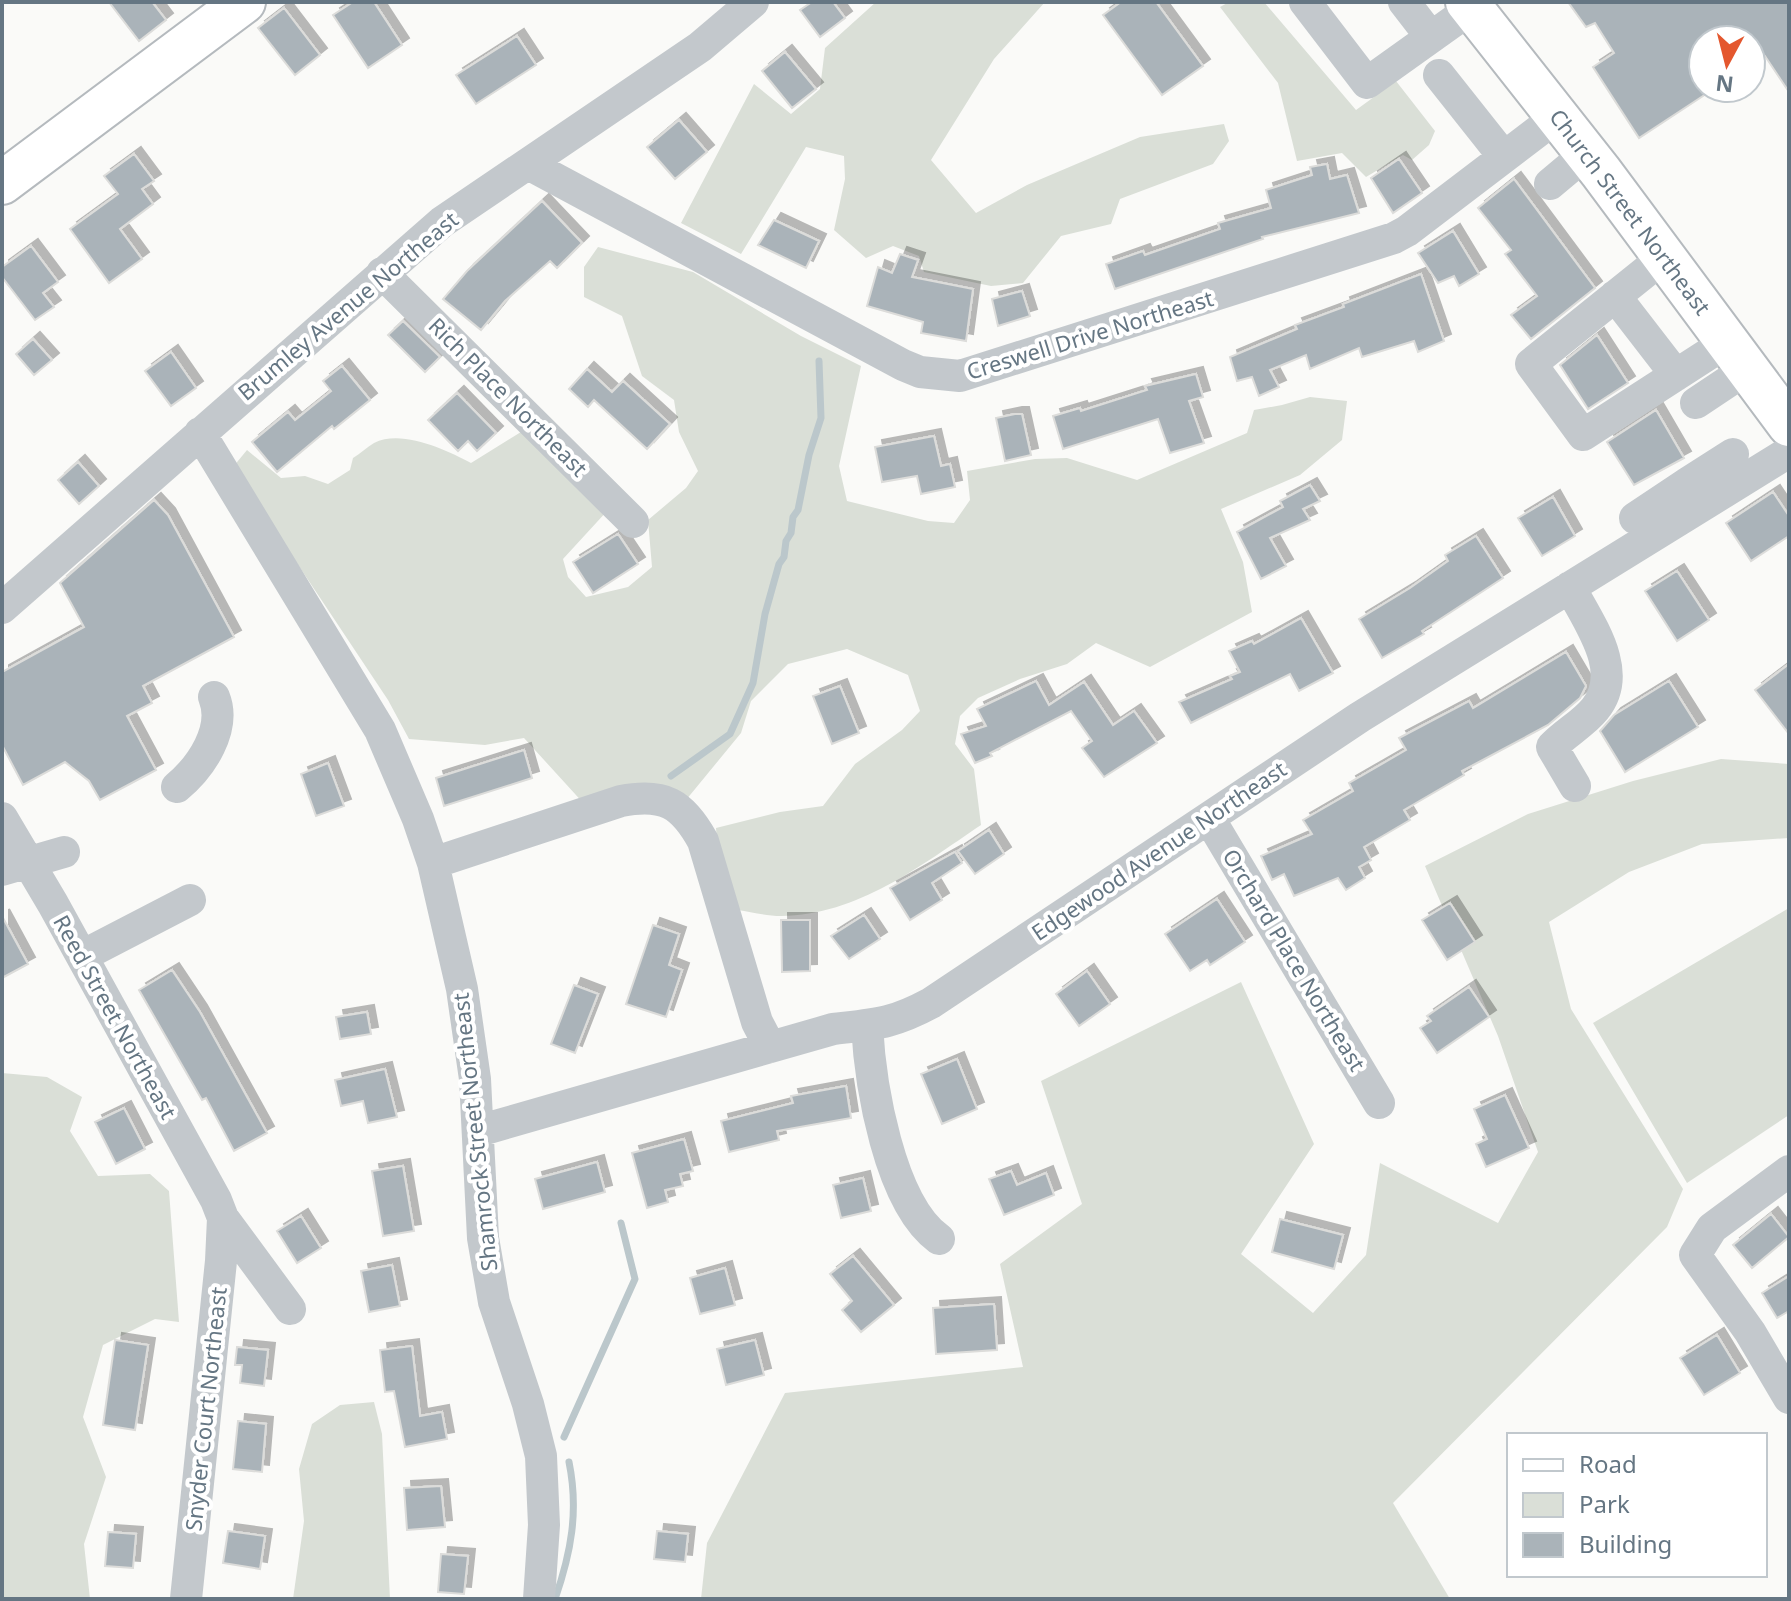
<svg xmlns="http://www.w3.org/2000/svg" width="1791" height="1601" viewBox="0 0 1791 1601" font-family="'Noto Sans',sans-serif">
<defs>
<filter id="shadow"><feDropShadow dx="7" dy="-7" stdDeviation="0" flood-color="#0004"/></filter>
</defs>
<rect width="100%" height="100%" fill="#fafaf8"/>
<path fill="#dadfd7" d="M876 2H1045L994 59 931 160 976 213 1027 185 1140 137 1224 124 1229 141 1213 164 1120 199 1111 224 1061 236 1023 283 991 286 924 272 919 256 893 246 866 258 834 230 845 179 844 156 806 147 741 254 681 223 754 84 791 114 820 89 825 48Z
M1229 2H1264L1356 110 1396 81 1435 131 1429 145 1412 160 1403 155 1366 177 1342 153 1297 161 1278 83 1220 7Z
M598 247 693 272 801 336 861 366 839 466 847 501 928 521 954 523 970 500 967 471 1035 459 1067 458 1137 480 1247 433 1254 410 1282 405 1310 397 1347 401 1342 440 1300 475 1221 509 1243 562 1252 612 1150 667 1096 643 1067 664 1020 679 978 698 960 716 955 744 974 769 981 825C920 866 858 915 781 916 767 916 751 912 738 910L719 868 716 828 780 812 823 806 855 764 902 730 920 711 908 675 847 649 788 664 751 701 741 733 686 800 586 806 524 738 485 745 409 739 388 700 233 467 247 450 281 478 305 476 328 484 350 470 353 458C360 454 367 447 374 443 402 429 446 450 471 463L521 432 608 510 563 559 568 577 586 597 628 587 652 567 648 520 686 488 698 471 679 432 674 400 642 376 622 316 584 297V267Z
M1721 759 1789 764V838L1702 844 1629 872 1549 922 1571 1009 1683 1189 1667 1227 1393 1503 1450 1599H701L707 1543 785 1393 1023 1367 1000 1264 1082 1204 1041 1081 1241 982 1314 1144 1241 1254 1313 1313 1366 1255 1380 1163 1498 1223 1538 1152 1498 1036 1425 866 1528 814 1633 781Z
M1789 908V1115L1687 1183 1593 1023Z
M2 1073 47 1077 82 1097 70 1131 98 1176 150 1174 169 1191 179 1322 155 1319 103 1345 83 1417 106 1477 84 1544 90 1599H2Z
M374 1402 382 1434 390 1599H293L304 1521 299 1469 312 1424 340 1405Z"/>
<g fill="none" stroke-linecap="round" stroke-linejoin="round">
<path stroke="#bbc7cb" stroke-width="7" d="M671 776 730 734 753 683 765 614 779 564 784 557 786 541 791 533 793 517 798 510 809 455 821 418 819 361
M564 1437 635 1279 621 1223
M555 1599C571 1553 579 1511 569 1462"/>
</g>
<path fill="#aab3b9" stroke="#dcdcda" stroke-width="2" filter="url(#shadow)" d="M109 2H152L166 20 139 41Z
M353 2H374L402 45 368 68 333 15Z
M812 2H833L845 18 820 37 800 10Z
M1121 2H1156L1203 66 1162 95 1103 15Z
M1568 2H1789V92L1765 56 1751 65V40H1703V89L1706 94 1639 138 1593 67 1614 53 1595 23 1586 27Z
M284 8 320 55 295 75 258 28Z
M517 36 536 65 476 104 456 75Z
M785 52 816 89 792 108 762 71Z
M679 120 707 152 675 179 647 147Z
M134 154 154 181 142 189 153 204 120 229 142 259 109 283 70 229 118 194 104 176Z
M1399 159 1422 193 1393 213 1371 178Z
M1327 164 1330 179 1347 175 1359 213 1262 237 1263 239 1115 289 1106 264 1143 251 1145 255 1220 229 1218 223 1271 208 1266 190 1312 175 1310 167Z
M1514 179 1595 288 1531 339 1511 315 1537 296 1505 254 1511 250 1478 208Z
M542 201 582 243 557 268 550 261 505 301 481 330 443 299 467 271Z
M774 220 819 241 806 268 758 245Z
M1453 231 1479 274 1459 286 1454 276 1438 283 1418 253Z
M31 246 58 282 43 293 54 307 35 320 2 277V267Z
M900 254 918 260 912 277 973 289 966 341 921 333 923 322 867 306 878 267 892 273Z
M1421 274 1444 341 1418 352 1414 341 1362 357 1359 348 1310 369 1306 355 1270 370 1279 387 1259 396 1252 377 1237 381 1230 357 1297 329 1295 325 1344 307 1343 304Z
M1022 291 1030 316 998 326 992 299Z
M403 321 440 357 425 372 388 335Z
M1597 335 1628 383 1588 409 1560 365Z
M33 339 52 360 34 375 16 354Z
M171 352 196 388 171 406 145 371Z
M342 366 370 400 334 429 332 426 277 472 252 442 288 412 295 420 331 391 323 381Z
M587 369 612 392 623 381 670 424 647 449 594 400 588 407 569 389Z
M1196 374 1203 397 1189 401 1204 443 1170 453 1158 419 1063 449 1053 416 1080 408 1081 411 1147 390 1145 386Z
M457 393 496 433 477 451 468 441 458 451 428 420Z
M1656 410 1684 458 1634 485 1607 442Z
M1015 414H1022L1031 455 1005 461 996 418Z
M934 436 941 466 950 464 955 487 921 494 917 476 882 482 875 447Z
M78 462 99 486 79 504 58 480Z
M1310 485 1320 501 1303 509 1310 520 1270 538 1286 566 1261 579 1237 532 1283 507 1280 501Z
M1773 492 1789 516V536L1751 561 1726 523Z
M1553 497 1575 536 1542 556 1518 518Z
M154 500 168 515 234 637 143 686 152 703 127 716 156 770 100 800 89 781 65 762 23 785 2 745V672L84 627 60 583Z
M618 534 638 564 593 593 573 562Z
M1476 536 1503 578 1422 631 1424 634 1382 658 1359 619 1410 588 1448 561 1445 555Z
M1677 571 1709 620 1677 641 1645 591Z
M1301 618 1333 673 1299 691 1290 674 1191 723 1179 702 1232 679 1230 676 1240 672 1229 651 1252 641 1254 644Z
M1566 652 1586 686 1580 698 1548 725 1462 771 1464 775 1404 810 1410 820 1364 847 1371 860 1359 867 1365 878 1346 890 1338 878 1294 896 1284 874 1272 880 1261 856 1312 834 1303 820 1353 791 1349 783 1406 750 1399 738 1469 701 1473 708Z
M1789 664V734L1755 690Z
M1036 681 1049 705 1084 682 1113 725 1134 711 1157 743 1104 777 1082 748 1092 741 1071 711 990 753 992 756 975 763 961 734 986 726 977 709Z
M1669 681 1698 727 1625 772 1600 731 1614 715Z
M840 686 859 733 832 744 813 696Z
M524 750 532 778 444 806 436 778Z
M328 763 344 806 316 816 301 774Z
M989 830 1004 854 975 874 958 851Z
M955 852 962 863 932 883 942 900 910 920 890 888Z
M1217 899 1245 942 1210 965 1207 960 1190 971 1165 934Z
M1450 903 1475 942 1447 960 1422 920Z
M864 915 880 939 849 959 831 936Z
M2 916 28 964 2 978Z
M781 920H810V971L782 972Z
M653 925 679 934 669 965 682 970 666 1017 626 1004Z
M172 970 200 1012 267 1133 234 1151 206 1098 202 1100 139 990Z
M1087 971 1110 1004 1079 1026 1056 994Z
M574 985 598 994 575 1053 551 1044Z
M1469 987 1489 1017 1437 1053 1420 1028 1431 1021 1427 1016Z
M367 1012 371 1034 340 1039 336 1017Z
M957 1059 977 1109 942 1124 921 1074Z
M385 1069 397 1117 368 1123 363 1101 341 1106 335 1080Z
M846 1086 851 1118 777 1131 779 1140 729 1152 721 1121 793 1103 791 1096Z
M1505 1095 1529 1148 1486 1167 1476 1144 1487 1139 1474 1109Z
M124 1108 145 1149 116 1164 95 1122Z
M684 1139 693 1171 680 1174 683 1186 665 1190 668 1202 647 1208 632 1153Z
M597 1162 605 1192 543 1209 535 1179Z
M403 1166 414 1231 383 1236 372 1171Z
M1011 1171 1017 1185 1046 1173 1054 1195 1004 1215 989 1179Z
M863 1178 871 1211 841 1218 833 1185Z
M1771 1214 1789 1237 1752 1268 1733 1245Z
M301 1216 321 1248 297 1263 277 1231Z
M1280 1219 1343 1235 1334 1269 1272 1252Z
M853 1256 894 1305 861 1332 842 1310 852 1301 830 1274Z
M392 1265 400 1306 369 1312 361 1271Z
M725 1268 735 1305 700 1314 690 1278Z
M1789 1276V1311L1777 1318 1762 1293Z
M994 1304 997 1350 936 1354 933 1308Z
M1717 1335 1740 1373 1704 1395 1680 1358Z
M115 1340 148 1345 135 1430 103 1425Z
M755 1340 764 1375 726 1385 717 1349Z
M412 1346 420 1416 442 1412 447 1439 405 1447 394 1391 385 1392 380 1350Z
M237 1347 268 1350 264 1386 240 1383 242 1365H235Z
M238 1421 266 1424 262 1472 233 1469Z
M441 1486 445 1527 407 1530 404 1488Z
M228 1531 265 1536 260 1569 223 1563Z
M657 1531 688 1534 685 1562 654 1559Z
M108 1532 136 1534 133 1568 105 1566Z
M441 1554 468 1556 464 1594 438 1592Z"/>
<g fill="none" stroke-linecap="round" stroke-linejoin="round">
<defs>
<path id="major" d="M1467 2 1601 172 1789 425
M2 183 244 2"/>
</defs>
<use href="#major" stroke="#b5babe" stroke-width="46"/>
<path stroke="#c3c8cc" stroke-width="32" d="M1305 2 1367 83 1472 8
M1404 2 1431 37
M1439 75 1504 157
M528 164 903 365 920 372 960 376 1394 238 1407 231 1558 116
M1550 184 1587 153
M1664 257 1531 364 1583 435 1727 342
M382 273 633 522
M1615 296 1676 375
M1696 403 1747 369
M200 433 380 730 418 819 433 863 462 989 475 1079 483 1238 494 1302 528 1404 541 1456 544 1525 539 1599
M1699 507 1686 484 1733 454
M1635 518 1686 484
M1570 587C1588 622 1626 671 1595 709 1583 724 1565 733 1552 747L1575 786
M2 608 442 222 700 47 753 2
M177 787C201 767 227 729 214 697
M2 818 53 904 216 1200 223 1218 290 1309
M1209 818 1379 1103
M433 863 621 801C664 793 682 803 703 841L757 1022 770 1047
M2 870 64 852
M82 956 190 900
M867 1025C870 1084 889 1203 939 1239
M478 1131 833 1029C876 1024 892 1024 931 1003L1360 717 1789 452
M1789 1171 1712 1228 1695 1255 1750 1332 1789 1398
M186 1599 221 1261 223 1218"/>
<use href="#major" stroke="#fff" stroke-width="42"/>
</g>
<g text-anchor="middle" stroke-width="8" stroke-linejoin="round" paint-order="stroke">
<g font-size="22" fill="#657683" stroke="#fff">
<text transform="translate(1630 212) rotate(53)" y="8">Church Street Northeast</text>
<text transform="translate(348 306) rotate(-40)" y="8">Brumley Avenue Northeast</text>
<text transform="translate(1090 335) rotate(-17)" y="8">Creswell Drive Northeast</text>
<text transform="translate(508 397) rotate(45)" y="8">Rich Place Northeast</text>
<text transform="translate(1159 851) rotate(-34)" y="8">Edgewood Avenue Northeast</text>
<text transform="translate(1294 960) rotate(59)" y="8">Orchard Place Northeast</text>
<text transform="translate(115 1017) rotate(61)" y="8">Reed Street Northeast</text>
<text transform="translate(475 1132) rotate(-96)" y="8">Shamrock Street Northeast</text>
<text transform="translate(206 1409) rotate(-84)" y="8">Snyder Court Northeast</text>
</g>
</g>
<rect width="1791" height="1601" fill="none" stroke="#657683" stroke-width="8"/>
<rect x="1507" y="1433" width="260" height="144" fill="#ffffff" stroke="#c1c8cd" stroke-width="2"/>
<rect x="1523" y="1459" width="40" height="12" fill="#ffffff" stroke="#c1c8cd" stroke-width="2"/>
<text x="1579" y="1473" font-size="24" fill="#657683">Road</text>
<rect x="1523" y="1493" width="40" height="24" fill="#dadfd7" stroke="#c1c8cd" stroke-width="2"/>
<text x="1579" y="1513" font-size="24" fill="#657683">Park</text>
<rect x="1523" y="1533" width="40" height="24" fill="#aab3b9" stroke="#c1c8cd" stroke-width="2"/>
<text x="1579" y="1553" font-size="24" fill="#657683">Building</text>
<g transform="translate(1727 64) rotate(187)"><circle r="38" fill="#ffffff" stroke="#c1c8cd" stroke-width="2"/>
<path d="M0-6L14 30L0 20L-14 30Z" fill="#e4572e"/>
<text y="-12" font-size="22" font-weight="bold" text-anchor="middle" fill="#657683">N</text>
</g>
</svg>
